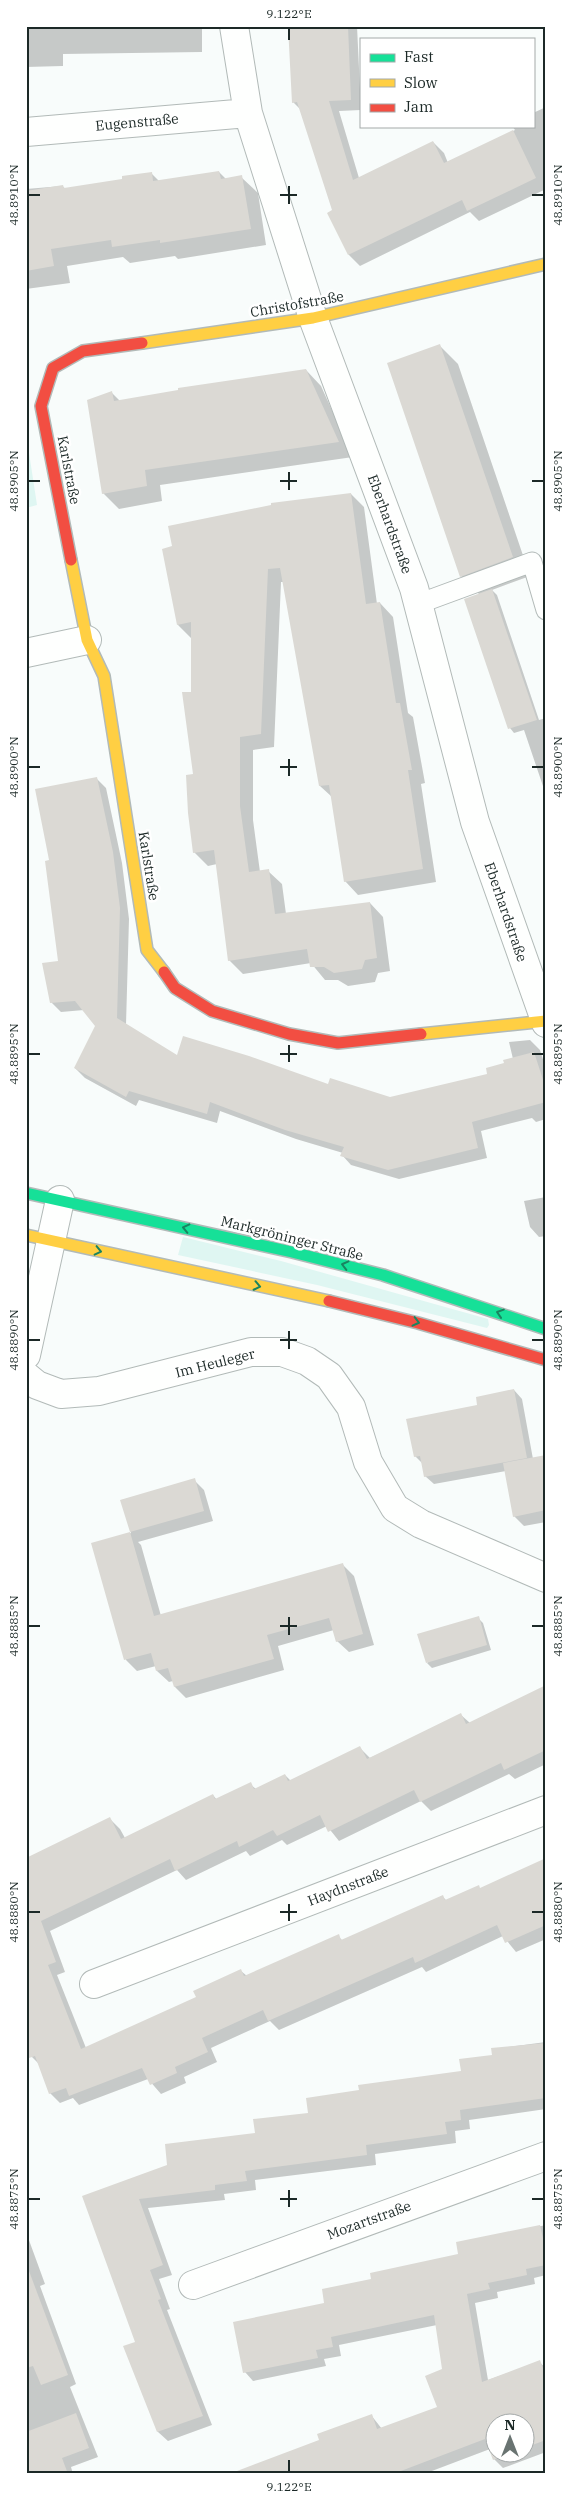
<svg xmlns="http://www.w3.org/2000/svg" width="572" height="2500" viewBox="0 0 572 2500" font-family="'IBM Plex Serif',serif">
<rect width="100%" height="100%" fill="#f8fcfb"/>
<path fill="#dff6f2" d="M26 433 37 505 26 508Z
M183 1237 281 1261 488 1319 489 1325 487 1328 317 1285 178 1255Z"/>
<path fill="#0003" fill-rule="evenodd" d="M26 26H202V52L63 54V66L26 67Z
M289 26H357L361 110 339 111 359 178 433 142 444 153 448 163 515 130 512 126H533V113L546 107V189L479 221 470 212 360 266 349 255 328 213 333 211 301 110 293 102Z
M219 172 226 179 241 177 258 193 266 245 178 259 175 256 130 263 123 257 67 266 70 283 26 289V189L62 186 66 189 124 180 151 173 159 181Z
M440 346 458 364 530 576 492 590 497 595 539 720 546 718V795L524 730 514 733 510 728 480 595 461 576Z
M306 370 321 386 353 457 160 485 162 501 119 509 103 493 112 393 120 401Z
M351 494 364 507 377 604 380 603 393 617 408 713 413 717 425 783 421 784 436 882 358 895 345 881 332 797 320 786 284 582H281L274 747 253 750V820L260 872 268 871 282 884 286 914 370 903 383 917 390 971 378 973 375 982 348 986 338 980H325L311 963 243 974 229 960 217 864 208 866 194 852 192 639 178 625 163 550Z
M96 778 106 788 122 863 129 919 126 1025 178 1057 389 1099 489 1075 513 1059 509 1042 530 1040 540 1050 546 1069V1119L536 1122 532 1118 481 1131 487 1158 399 1179 351 1165 342 1155 343 1153 296 1139 220 1111 217 1123 139 1100 136 1106 85 1078 75 1068 97 1026 84 1010 61 1012 51 1002 59 962 51 861Z
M546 1197V1236L539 1237 530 1227 524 1201Z
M514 1390 522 1399 533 1459 546 1456V1522L524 1526 514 1516 506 1471 434 1484 425 1476 423 1464 415 1456 479 1406Z
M194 1480 204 1490 213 1521 138 1542 141 1545 161 1616 343 1565 354 1576 374 1645 349 1652 337 1641 334 1630 278 1646 284 1670 186 1698 175 1687 173 1681 169 1682 157 1671 156 1666 137 1671 126 1660 92 1544 131 1533 122 1500Z
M478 1618 483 1623 491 1650 432 1668 427 1663Z
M546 1687V1764L515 1779 509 1774 431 1811 421 1801 339 1841 327 1826 287 1845 282 1840 250 1856 246 1851 186 1880 177 1870 50 1931 65 1972 57 1975 86 2048 197 1998 241 1971 247 1976 338 1936 343 1941 442 1896 447 1901 481 1889 546 1859V1939L516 1952 503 1936 426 1972 422 1967 279 2030 270 2021 211 2048 217 2062 184 2077 186 2083 161 2094 148 2079 79 2105 73 2098 60 2103 50 2093 40 2065 32 2057 26 1859 110 1819 120 1829 125 1838 213 1795 217 1800 250 1784 256 1789 285 1775 291 1781 360 1748 370 1758 461 1715 470 1723Z
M546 2042V2109L469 2120 470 2129 455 2131 456 2143 375 2154 376 2165 255 2180 256 2190 224 2194 225 2200 148 2208 172 2275 159 2279 170 2309 167 2310 212 2425 168 2441 158 2432 125 2347 137 2343 84 2197 309 2114 462 2073 494 2056 493 2049Z
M546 2225V2275L534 2278 535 2284 497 2292 498 2298 475 2303 488 2380 539 2362 546 2368V2452L503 2468 494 2459 490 2449 424 2474H280L320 2441 371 2415 382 2429 438 2408 444 2370 437 2325 339 2345 341 2356 324 2359 326 2366 253 2381 245 2372 326 2304 372 2280 460 2255 457 2243ZM494 2422H524V2452H494Z
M26 2232 45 2284 40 2286 76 2384 70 2387 98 2457 71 2467 73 2474H26Z"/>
<path fill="#dbd9d4" d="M288 26H348L351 100 329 101 353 180 433 141 444 163 513 130 536 178 467 211 462 200 348 255 327 213 332 210 297 102 292 103Z
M219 171 221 179 242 175 251 229 160 243V240L112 247 111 240 51 249 54 266 26 271V191L63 185 64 188 122 179V176L152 172 153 181Z
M440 344 513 557 460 577 387 363Z
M306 369 339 442 145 470 147 486 102 494 87 400 112 391 114 401 178 390V388Z
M351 493 366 604 380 602 396 703H400L412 770H408L423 869 344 882 329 785 319 786 280 568 268 569 261 734 240 737V806L249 872 269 869 275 914 370 902 377 958 365 960 362 969 334 973 324 967H310L307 949 228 961 214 850 193 853 188 813 186 775 193 774 182 692H191V622L177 625 162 549 172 546 168 526 271 505V503Z
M492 589 537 720 508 729 464 599Z
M97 777 113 852 120 908 117 1018 177 1055 183 1036 249 1056 328 1084 330 1078 390 1097 487 1074 486 1068 504 1063 503 1060 534 1052 546 1089V1102L472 1122 478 1148 388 1170 340 1156 344 1147 285 1130 210 1102 207 1114 129 1091 126 1097 74 1068 95 1026 75 1001 50 1003 42 963 58 961 45 861 49 860 35 789Z
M514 1389 527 1458 424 1477 420 1456 414 1457 406 1419 477 1405 476 1397Z
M546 1455V1510L513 1517 503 1463Z
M195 1478 204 1511 130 1532 120 1500Z
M130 1532 154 1616 343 1563 363 1634 336 1642 329 1618 267 1635 274 1659 174 1687 168 1668 156 1671 151 1653 124 1660 91 1543Z
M479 1616 487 1645 426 1663 417 1634Z
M546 1685V1750L504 1770 501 1763 420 1802 414 1790 328 1832 320 1815 277 1836 273 1830 239 1847 237 1841 175 1871 170 1859 41 1921 56 1962 48 1965 81 2049 196 1997 193 1991 241 1969 244 1976 339 1934 341 1940 443 1895 445 1900 479 1885 480 1888 546 1858V1925L505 1943 497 1925 415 1963 413 1957 268 2021 263 2010 202 2038 208 2052 175 2067 177 2073 150 2085 142 2068 69 2096 66 2088 49 2094 35 2056 26 2059V1858L110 1817 121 1839 213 1794 215 1799 251 1782 254 1789 285 1774 288 1781 360 1746 367 1759 461 1713 466 1724Z
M546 2043V2098L460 2110 461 2120 445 2122 447 2134 366 2145 367 2155 245 2171 247 2181 215 2185V2190L139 2199 163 2265 150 2270 161 2299 158 2300 203 2416 157 2432 123 2346 135 2342 82 2196 167 2165 165 2144 255 2133 253 2119 308 2113 306 2098 359 2090 358 2085 461 2071 459 2059 492 2055 491 2048Z
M540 2225 546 2252V2265L526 2269 527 2275 488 2283 490 2289 467 2294 482 2382 540 2360 546 2376V2440L524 2448V2422H494V2452H513L493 2460 485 2439 393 2474H237V2471L319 2440 317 2434 372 2414 377 2429 437 2407 425 2376 442 2369 434 2315 331 2337 333 2347 316 2350 318 2358 243 2373 233 2322 324 2303 322 2289 371 2279 370 2273 458 2254 456 2242Z
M26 2271H29L68 2375 41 2385 33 2366 26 2368Z
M76 2413 89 2448 62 2458 68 2474H26V2432Z"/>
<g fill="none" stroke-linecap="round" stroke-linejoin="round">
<defs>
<path id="lane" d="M418 604 532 562 546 610"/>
<path id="street" d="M234 26 248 113 313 318 414 588 475 822 546 1023
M26 132 248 113
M26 653 87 640
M26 1355 60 1200
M26 1376 37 1385 61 1394 99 1391 251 1352H282L307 1361 329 1376 351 1407 368 1462 395 1508 421 1524 546 1578
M94 1984 546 1810
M193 2285 546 2156"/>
<path id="fast" d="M26 1193 292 1252 383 1275 546 1329"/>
<path id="slow" d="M142 343 313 318 546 264
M71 560 87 640 104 676 147 950 164 972
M421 1034 546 1021
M26 1235 329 1301"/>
<path id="jam" d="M71 560 41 406 53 368 83 351 142 343
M164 972 175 988 212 1011 289 1034 338 1043 421 1034
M329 1301 418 1323 546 1360"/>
</defs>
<use href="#lane" stroke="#b2bab8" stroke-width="21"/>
<use href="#street" stroke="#b2bab8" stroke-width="30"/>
<use href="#fast" stroke="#b2bab8" stroke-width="14"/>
<use href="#slow" stroke="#b2bab8" stroke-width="14"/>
<use href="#jam" stroke="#b2bab8" stroke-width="14"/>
<use href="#lane" stroke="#fefffe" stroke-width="19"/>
<use href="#street" stroke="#fefffe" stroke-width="28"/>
<use href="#fast" stroke="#16e098" stroke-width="11"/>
<use href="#slow" stroke="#ffcf43" stroke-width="11"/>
<use href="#jam" stroke="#f24e42" stroke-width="11"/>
</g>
<defs><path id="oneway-chevron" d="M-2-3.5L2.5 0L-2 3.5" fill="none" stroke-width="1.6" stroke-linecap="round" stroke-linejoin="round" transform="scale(1.25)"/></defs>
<g stroke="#198460">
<use href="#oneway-chevron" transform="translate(186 1228) rotate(-167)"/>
<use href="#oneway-chevron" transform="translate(98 1251) rotate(13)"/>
<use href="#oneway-chevron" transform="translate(345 1265) rotate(-166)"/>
<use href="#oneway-chevron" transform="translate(257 1286) rotate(12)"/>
<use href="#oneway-chevron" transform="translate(500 1313) rotate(-162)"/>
<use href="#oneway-chevron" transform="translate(416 1322) rotate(14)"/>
</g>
<path fill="none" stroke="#1c2927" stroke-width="2" d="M289 28V40M289 186V204M28 195H40M280 195H297M532 195H544M289 472V490M28 481H40M280 481H297M532 481H544M289 759V776M28 767H40M280 767H297M532 767H544M289 1045V1062M28 1054H40M280 1054H297M532 1054H544M289 1331V1349M28 1340H40M280 1340H297M532 1340H544M289 1617V1635M28 1626H40M280 1626H297M532 1626H544M289 1904V1921M28 1912H40M280 1912H297M532 1912H544M289 2190V2207M28 2199H40M280 2199H297M532 2199H544M289 2460V2472"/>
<g text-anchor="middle" stroke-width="5" stroke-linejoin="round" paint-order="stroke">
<g font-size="14" fill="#1c2927" stroke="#fff">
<text transform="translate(137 122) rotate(-5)" y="5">Eugenstraße</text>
<text transform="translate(297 304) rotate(-10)" y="5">Christofstraße</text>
<text transform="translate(69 470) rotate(79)" y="5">Karlstraße</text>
<text transform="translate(390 524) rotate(70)" y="5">Eberhardstraße</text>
<text transform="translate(149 866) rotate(81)" y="5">Karlstraße</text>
<text transform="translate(506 912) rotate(71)" y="5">Eberhardstraße</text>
<text transform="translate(292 1238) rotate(14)" y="5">Markgröninger Straße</text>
<text transform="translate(215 1363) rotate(-14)" y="5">Im Heuleger</text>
<text transform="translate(348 1886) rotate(-21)" y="5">Haydnstraße</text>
<text transform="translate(369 2220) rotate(-20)" y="5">Mozartstraße</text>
</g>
</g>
<rect width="572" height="2500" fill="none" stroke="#ffffff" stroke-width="55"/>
<rect x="360" y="38" width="175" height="90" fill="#ffffff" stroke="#a4a9a9"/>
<rect x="370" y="54" width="25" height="8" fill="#16e098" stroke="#a4a9a9"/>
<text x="404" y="62" font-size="15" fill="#1c2927">Fast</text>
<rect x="370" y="79" width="25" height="8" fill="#ffcf43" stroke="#a4a9a9"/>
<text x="404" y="88" font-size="15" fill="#1c2927">Slow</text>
<rect x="370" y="104" width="25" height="8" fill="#f24e42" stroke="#a4a9a9"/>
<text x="404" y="112" font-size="15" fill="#1c2927">Jam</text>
<g transform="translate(510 2438)"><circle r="24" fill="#ffffff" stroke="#a4a9a9"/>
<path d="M0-4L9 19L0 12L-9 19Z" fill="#697371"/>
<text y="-8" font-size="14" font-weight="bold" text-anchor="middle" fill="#1c2927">N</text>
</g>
<rect x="28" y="28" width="516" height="2444" fill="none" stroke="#1c2927" stroke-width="2"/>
<g font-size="12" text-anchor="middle" fill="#1c2927">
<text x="289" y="18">9.122°E</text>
<text transform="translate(14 195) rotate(-90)" y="4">48.8910°N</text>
<text transform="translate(558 195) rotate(-90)" y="4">48.8910°N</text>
<text transform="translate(14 481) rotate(-90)" y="4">48.8905°N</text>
<text transform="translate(558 481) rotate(-90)" y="4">48.8905°N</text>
<text transform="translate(14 767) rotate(-90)" y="4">48.8900°N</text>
<text transform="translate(558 767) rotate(-90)" y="4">48.8900°N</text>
<text transform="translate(14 1054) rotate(-90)" y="4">48.8895°N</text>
<text transform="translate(558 1054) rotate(-90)" y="4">48.8895°N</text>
<text transform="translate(14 1340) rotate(-90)" y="4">48.8890°N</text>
<text transform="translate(558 1340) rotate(-90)" y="4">48.8890°N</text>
<text transform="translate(14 1626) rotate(-90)" y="4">48.8885°N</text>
<text transform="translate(558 1626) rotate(-90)" y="4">48.8885°N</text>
<text transform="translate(14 1912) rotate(-90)" y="4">48.8880°N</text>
<text transform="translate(558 1912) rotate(-90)" y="4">48.8880°N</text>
<text transform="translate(14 2199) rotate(-90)" y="4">48.8875°N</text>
<text transform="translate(558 2199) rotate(-90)" y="4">48.8875°N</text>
<text x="289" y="2491">9.122°E</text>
</g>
</svg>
